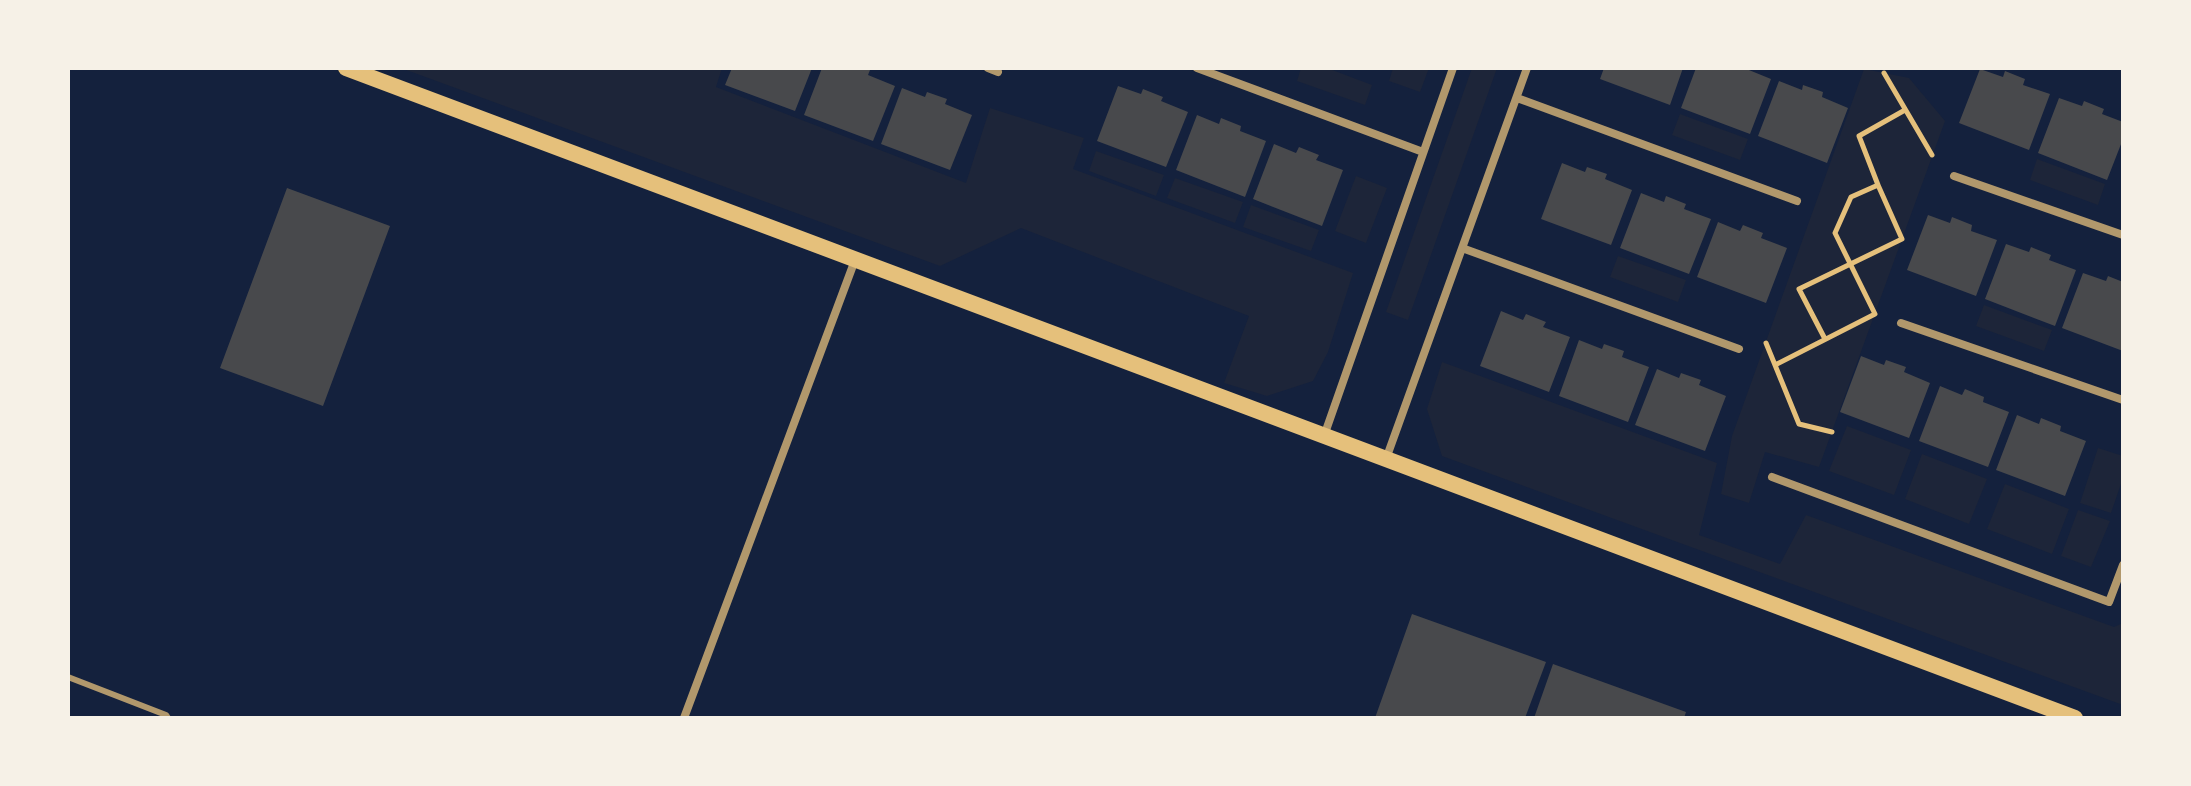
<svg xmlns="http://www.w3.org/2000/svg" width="2191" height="786" viewBox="0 0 2191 786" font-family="'Fira Sans Condensed',sans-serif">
<rect width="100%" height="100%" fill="#14213d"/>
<path fill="#1d2539" d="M401 68H722L716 87 966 183 990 108 1084 138 1073 169 1353 273 1328 352 1313 381 1267 396 1224 383 1249 316 1021 228 940 266Z
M1301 68H1327L1372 85 1365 105 1297 81Z
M1393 68H1429L1420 92 1389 81Z
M1472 68H1497L1408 320 1386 312Z
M1864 69 1909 78 1945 121 1819 467 1765 452 1749 503 1721 494 1732 436Z
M1680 114 1748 139 1740 160 1672 135Z
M1096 151 1164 175 1156 196 1089 171Z
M2037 159 2105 184 2098 205 2030 180Z
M1356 176 1387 188 1366 243 1335 231Z
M1175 178 1243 202 1235 223 1167 198Z
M1251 205 1319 230 1311 251 1243 227Z
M1618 256 1686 280 1678 302 1610 277Z
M1984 305 2052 330 2044 351 1976 326Z
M1442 362 1717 463 1699 535 1780 564 1806 515 2114 627 2123 623V705L1442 456 1427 409Z
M1847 426 1911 450 1894 495 1829 471Z
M2098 448 2123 456V478L2111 513 2080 503Z
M1922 454 1987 479 1969 524 1905 499Z
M2005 484 2069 509 2052 554 1987 529Z
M2078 510 2110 521 2091 567 2061 556Z"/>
<path fill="#48494c" d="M732 68H812L795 111 725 85Z
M822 68H864L870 70 868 75 895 86 873 141 804 115Z
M1604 68H1683L1670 105 1600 79Z
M1696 68H1744L1771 79 1750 134 1681 108Z
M1980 69 2003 77 2005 71 2025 79 2023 85 2050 94 2029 150 1959 123Z
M1779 81 1802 90 1803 85 1823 92 1822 97 1848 108 1827 163 1758 136Z
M1118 86 1141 94 1143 89 1163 97 1161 101 1188 112 1166 167 1097 141Z
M902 88 925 97 927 92 947 99 945 104 972 115 950 170 881 144Z
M2059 98 2082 106 2084 101 2104 109 2102 114 2123 122V139L2107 180 2038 153Z
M1197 115 1219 124 1221 118 1241 126 1240 131 1266 141 1245 197 1176 170Z
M1274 144 1296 153 1299 147 1319 155 1316 160 1343 170 1322 226 1253 199Z
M1562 163 1585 172 1587 167 1607 174 1605 179 1632 190 1611 245 1541 219Z
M287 188 390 226 323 406 220 368Z
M1641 193 1664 202 1666 196 1686 204 1684 209 1711 219 1689 274 1620 248Z
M1928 215 1950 223 1952 217 1972 225 1971 231 1997 240 1976 296 1907 270Z
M1718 222 1740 231 1743 225 1763 233 1761 238 1787 248 1766 303 1697 277Z
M2006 244 2029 252 2031 247 2051 255 2049 260 2076 270 2055 326 1985 299Z
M2083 273 2106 281 2108 276 2123 282V351L2062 328Z
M1501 311 1523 320 1526 314 1546 322 1543 327 1570 337 1549 392 1480 366Z
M1579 340 1602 349 1604 344 1624 351 1622 357 1649 367 1628 422 1559 396Z
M1861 356 1884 365 1886 360 1906 367 1904 372 1930 383 1909 438 1840 412Z
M1657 369 1679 378 1681 373 1701 380 1699 385 1726 396 1705 451 1635 425Z
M1940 386 1962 395 1965 389 1984 397 1983 402 2009 412 1988 467 1919 441Z
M2017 415 2039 424 2041 418 2061 426 2060 431 2086 441 2065 496 1996 470Z
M1412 614 1546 662 1525 718H1375Z
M1553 664 1686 712 1684 718H1534Z"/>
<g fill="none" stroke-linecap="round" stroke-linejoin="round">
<path stroke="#e5c07b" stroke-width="5" d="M1884 73 1932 155
M1825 339 1799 289 1902 239 1878 185
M1766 343 1775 365 1875 314 1835 233 1851 197 1878 185 1859 136 1905 110
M1775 365 1799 424 1832 432"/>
<path stroke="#b1986c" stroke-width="6" d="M68 677 166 715 168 718"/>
<path stroke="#b1986c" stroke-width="8" d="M988 68 998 72
M1197 68 1423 152
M1517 98 1797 201
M1954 176 2123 235
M1462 248 1739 349
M1901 323 2123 400
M1324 436 1453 68
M1386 459 1527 68
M1772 477 2109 602 2123 565
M684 718 855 260"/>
<path stroke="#e5c07b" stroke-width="16" d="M346 68 2075 718"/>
</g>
<rect width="2191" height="786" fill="none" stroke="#f6f1e7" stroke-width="140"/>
</svg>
